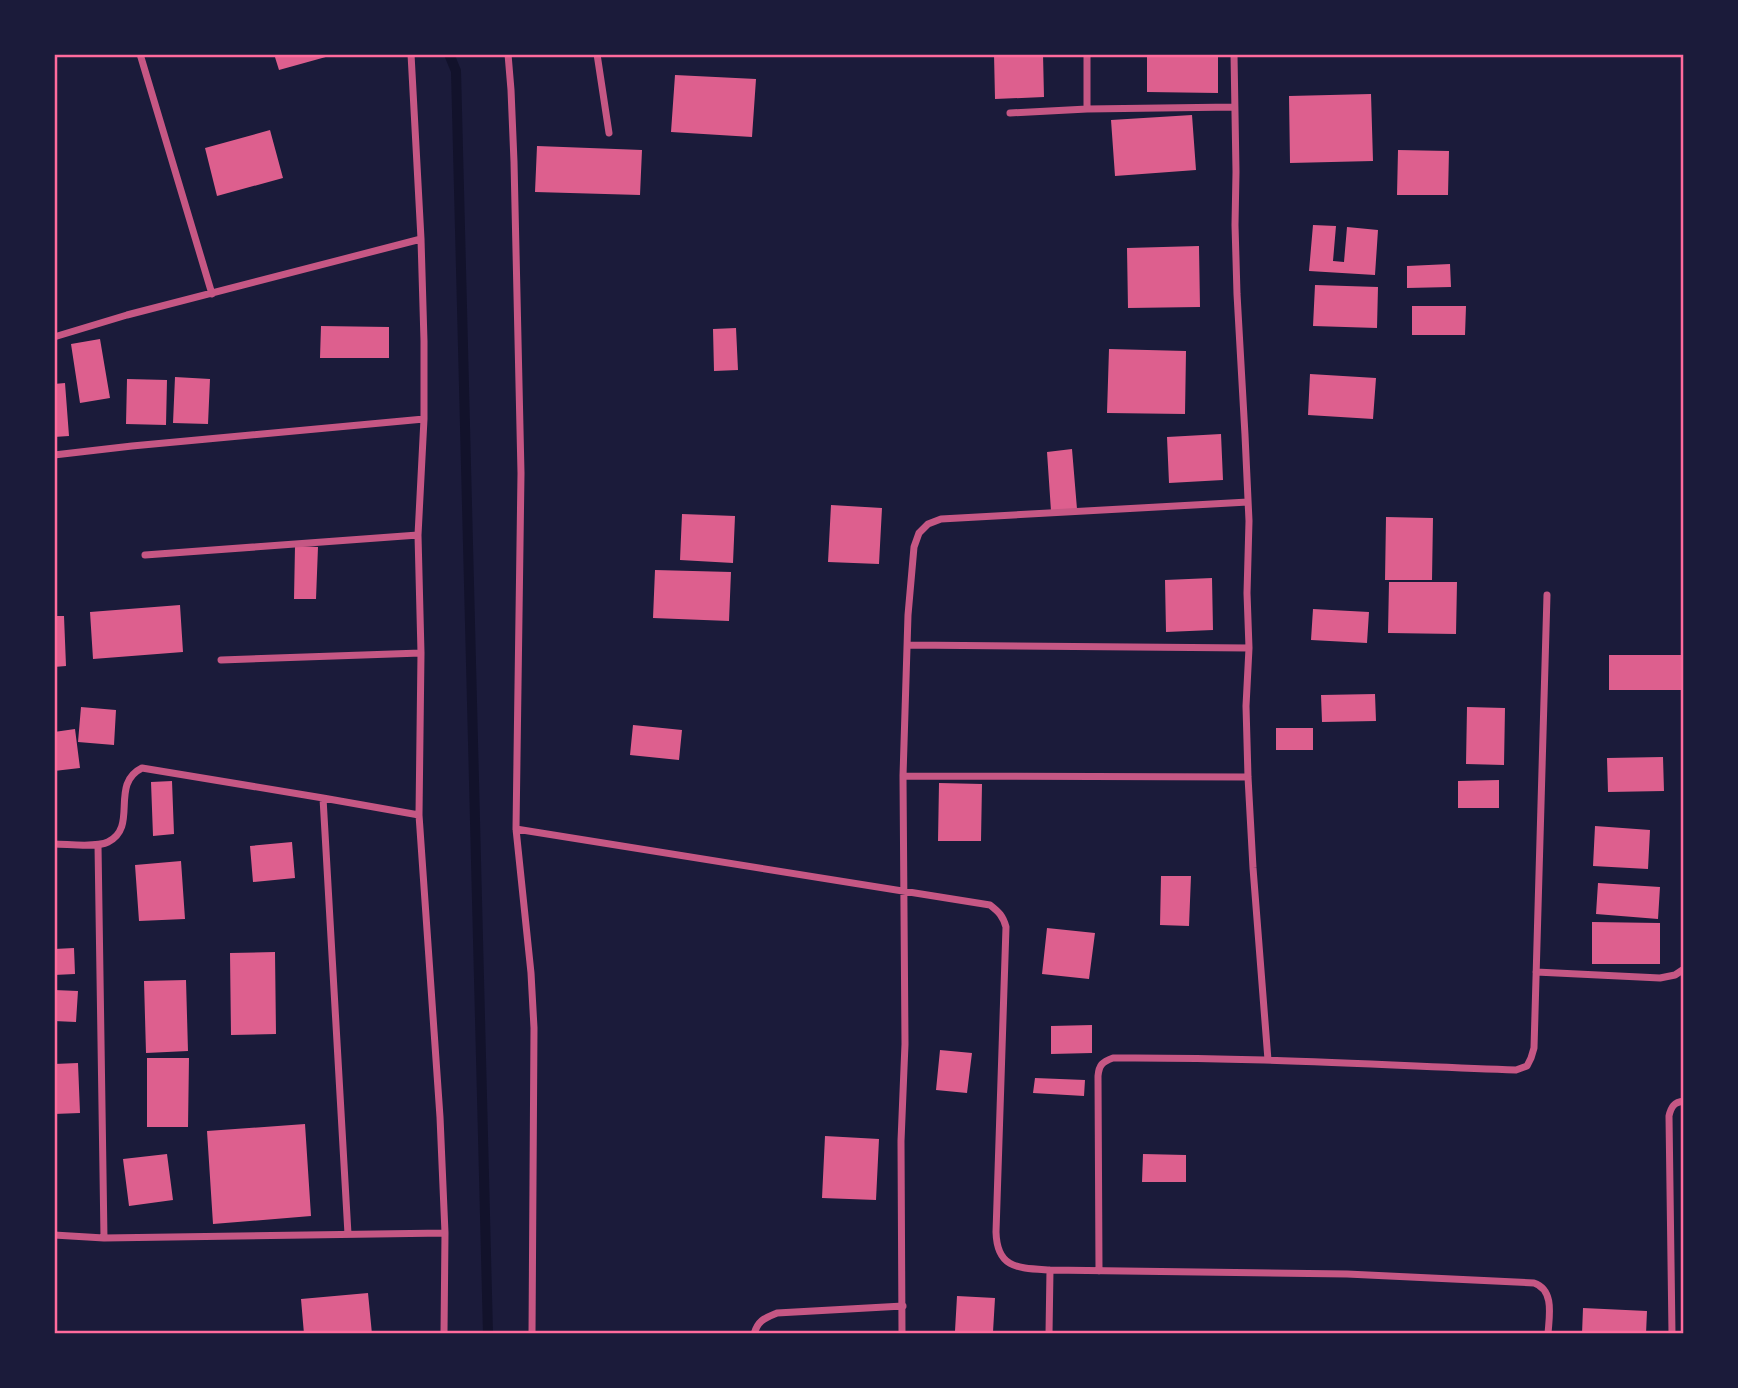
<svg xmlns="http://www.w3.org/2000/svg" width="1738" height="1388" viewBox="0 0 1738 1388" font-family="Cabin,sans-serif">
<rect width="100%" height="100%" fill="#1b1b3a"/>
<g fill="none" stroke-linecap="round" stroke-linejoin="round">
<path stroke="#12122b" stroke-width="10" d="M449 54 456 71 488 1334"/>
</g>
<path fill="#dd5f8e" d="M274 54H333V55L279 70Z
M994 54H1043L1044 97 995 99Z
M1147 54H1218V93L1147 92Z
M675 75 756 79 752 137 671 132Z
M1371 94 1373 161 1290 163 1289 96Z
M1192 115 1196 170 1115 176 1111 120Z
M270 130 283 178 217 196 205 148Z
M537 146 642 150 640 195 535 192Z
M1398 150 1449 151 1448 195H1397Z
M1313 225 1336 226 1333 261 1344 262 1347 227 1378 230 1375 275 1309 271Z
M1199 246 1200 307 1128 308 1127 248Z
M1450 264 1451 287 1407 288V266Z
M1315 285 1378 287 1377 328 1313 326Z
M1412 306H1466L1465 335H1412Z
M321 326 389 327V358H320Z
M736 328 738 370 714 371 713 329Z
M100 339 110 398 80 403 71 344Z
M1109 349 1186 351 1185 414 1107 413Z
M1310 374 1376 378 1373 419 1308 415Z
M175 377 210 379 208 424 173 423Z
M127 379 167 380 166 425 126 424Z
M65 383 69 436 54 437V384Z
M1221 434 1223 480 1169 483 1167 437Z
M1072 449 1077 509 1051 511 1047 452Z
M831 505 882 508 879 564 828 562Z
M682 514 735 516 733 563 680 560Z
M1386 517 1433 518 1432 580H1385Z
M295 546 318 547 316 599H294Z
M655 570 731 572 729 621 653 618Z
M1212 578 1213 630 1166 632 1165 580Z
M1389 582H1457L1456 634 1388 633Z
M180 605 183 652 93 659 90 612Z
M1313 609 1369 612 1367 643 1311 640Z
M54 616H64L66 666 54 667Z
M1609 655H1682V690H1609Z
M1375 694 1376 721 1322 722 1321 695Z
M81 707 116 710 114 745 78 742Z
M1467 707 1505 708 1504 765 1466 764Z
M633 725 682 730 679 760 630 755Z
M1276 728H1313V750H1276Z
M75 729 80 768 54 771V732Z
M1663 757 1664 791 1608 792 1607 758Z
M1499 780V808H1458V781Z
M172 781 174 834 153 836 151 782Z
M939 783 982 784 981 841H938Z
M1595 826 1650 830 1648 869 1593 866Z
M292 842 295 878 253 882 250 846Z
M181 861 185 919 139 921 135 865Z
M1161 876H1191L1189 926 1160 925Z
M1598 883 1660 887 1658 919 1596 914Z
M1592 922 1660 923V964H1592Z
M1047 928 1095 933 1089 979 1042 974Z
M74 948 75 974 54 975V949Z
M275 952 276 1034 231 1035 230 953Z
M186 980 188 1051 146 1053 144 981Z
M54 990 78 991 76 1022 54 1021Z
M1092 1025V1053L1051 1054V1026Z
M940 1050 972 1053 967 1093 936 1090Z
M147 1058H189L188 1127H147Z
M78 1063 80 1113 54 1114V1064Z
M1035 1078 1085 1080 1084 1096 1033 1093Z
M305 1124 311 1216 213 1224 207 1131Z
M825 1136 879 1139 876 1200 822 1198Z
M167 1154 173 1200 129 1206 123 1159Z
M1143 1154 1186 1155V1182H1142Z
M368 1293 372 1334H304L301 1299Z
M957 1296 995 1298 993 1332 955 1331Z
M1583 1308 1647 1311 1646 1334H1582Z"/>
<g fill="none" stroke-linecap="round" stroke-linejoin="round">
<path stroke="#c65784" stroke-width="7" d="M140 54 212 294
M411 54 421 239 424 341V419L418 535 421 653 419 815 440 1117 445 1233 444 1334
M508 54 511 90 514 162 521 473 516 829 531 973 534 1028 532 1334
M597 54 609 133
M1087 54V109
M1234 54 1236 172 1235 225 1237 294 1245 435 1249 521 1247 593 1249 648 1246 706 1248 777 1253 868 1268 1060
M1010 113 1087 109 1234 107
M54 337 127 315 421 239
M54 455 132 446 424 419
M145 555 418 535
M908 645 1249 648
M221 660 421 653
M903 776 1248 777
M323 798 348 1234
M516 829 990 905C999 912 1003 916 1006 927L996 1232C997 1269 1018 1268 1050 1270L1347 1274 1534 1283C1555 1290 1549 1317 1548 1334
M54 844C68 844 96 848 108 842 139 827 109 784 142 768L323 798 419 815
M98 845 104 1238
M1536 972 1660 978 1675 975 1684 969
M54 1235 104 1238 445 1233
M1099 1271 1098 1076C1099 1065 1102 1062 1113 1058 1247 1057 1382 1065 1516 1070L1527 1066 1531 1058 1534 1048 1547 595
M754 1334C758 1320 765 1318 777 1313L903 1306
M902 1334 901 1141 905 1044 903 776 908 615 914 547 919 533 928 524 941 519 1248 502
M1049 1334 1050 1270
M1672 1334 1669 1116C1671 1107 1674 1102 1684 1101"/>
</g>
<rect width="1738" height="1388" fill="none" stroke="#1b1b3a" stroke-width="112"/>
<rect x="56" y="56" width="1626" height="1276" fill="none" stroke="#ff6b9d" stroke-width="2.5"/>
</svg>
